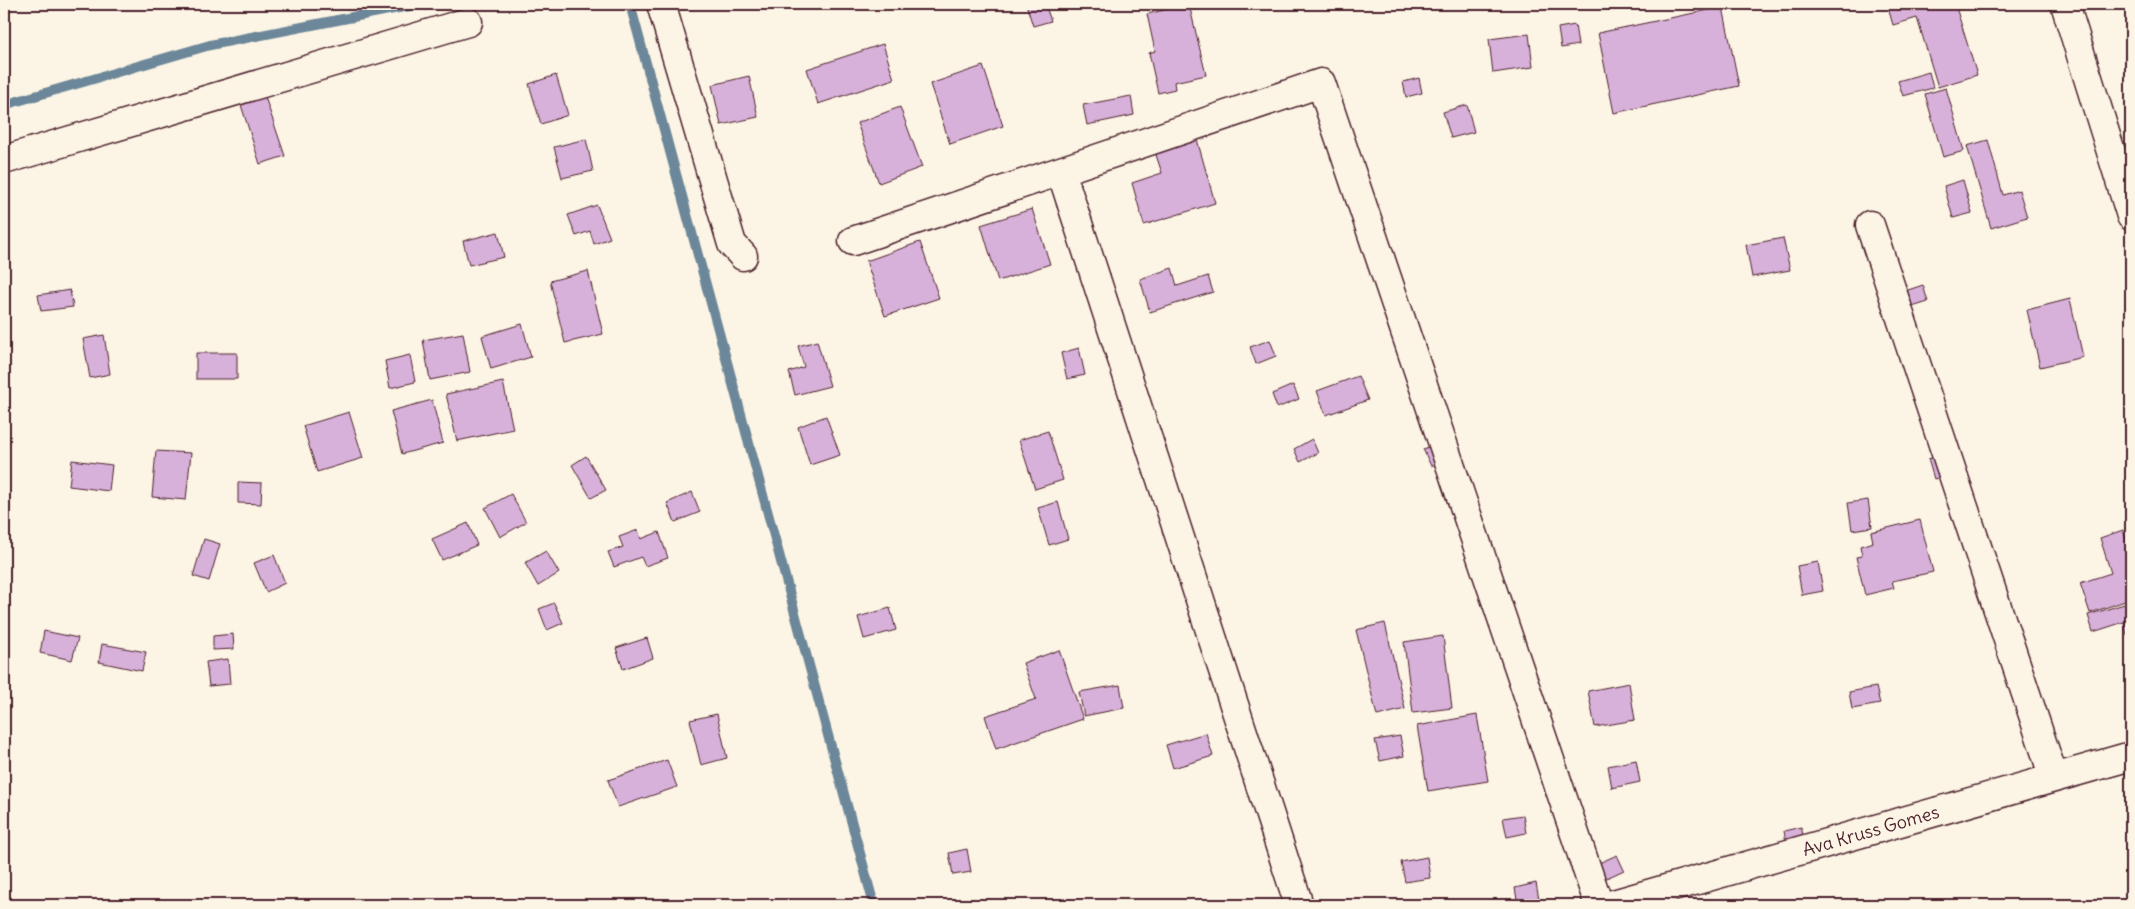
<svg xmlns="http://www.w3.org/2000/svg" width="2135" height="909" viewBox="0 0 2135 909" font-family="Delius,sans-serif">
<rect width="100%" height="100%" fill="#fcf5e5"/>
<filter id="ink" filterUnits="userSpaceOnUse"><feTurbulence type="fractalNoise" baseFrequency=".02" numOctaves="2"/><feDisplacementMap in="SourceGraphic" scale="10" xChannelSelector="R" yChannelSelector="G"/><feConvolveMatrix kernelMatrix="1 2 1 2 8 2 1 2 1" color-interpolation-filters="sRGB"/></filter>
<g filter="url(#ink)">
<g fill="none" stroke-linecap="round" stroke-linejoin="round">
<path stroke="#6c8799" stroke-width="10" d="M630 4 874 905
M4 105 210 45 419 4"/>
</g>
<path fill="#d8b1da" stroke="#4a1f2b" d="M55 4H68L56 8Z
M1026 4H1045L1051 21 1033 26Z
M1189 4 1206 75 1174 82 1175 89 1158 93 1149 53 1155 51 1147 14Z
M1887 4H1955L1977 75 1938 87 1917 18 1893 25Z
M1723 7 1739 86 1614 113 1598 33Z
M1575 25 1578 45 1561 48 1558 28Z
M1529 34 1533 67 1493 73 1489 39Z
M883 44 894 79 818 104 807 69Z
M983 66 1003 126 950 144 930 84Z
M1929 72 1933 88 1903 96 1898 81Z
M556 75 568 115 541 124 529 84Z
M749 76 758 117 721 125 712 85Z
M1419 78 1422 93 1406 97 1403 82Z
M1946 88 1964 151 1943 157 1925 94Z
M1131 96 1134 115 1087 125 1083 105Z
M265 97 285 156 260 164 241 105Z
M1467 105 1474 132 1451 138 1443 112Z
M900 107 922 167 879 183 857 123Z
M1196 136 1215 203 1144 225 1132 183 1162 173 1154 149Z
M586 139 593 171 562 178 554 147Z
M1988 140 2003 195 2019 190 2027 217 1991 228 1967 146Z
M1963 180 1972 213 1953 218 1944 186Z
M597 205 610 238 594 244 590 231 576 236 568 215Z
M1032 209 1050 264 998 281 981 225Z
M498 232 504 257 469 265 463 241Z
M1783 238 1790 270 1752 277 1746 245Z
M920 242 939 298 885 316 866 261Z
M1172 268 1177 286 1208 276 1213 292 1150 312 1140 279Z
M588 271 603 334 565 343 550 281Z
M1923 285 1928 302 1909 308 1905 291Z
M70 290 73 307 41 311 38 295Z
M2070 299 2083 357 2040 367 2027 310Z
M522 324 531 357 491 369 482 336Z
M463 333 470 372 430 380 423 340Z
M104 335 110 374 90 378 83 339Z
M1270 340 1276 356 1256 364 1250 347Z
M817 341 830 386 795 395 789 372 804 367 798 346Z
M1079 348 1085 375 1067 379 1061 353Z
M196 353H237V379H196Z
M410 355 415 382 390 388 385 361Z
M1358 376 1368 400 1326 415 1317 391Z
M503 382 513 429 457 441 446 394Z
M1293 385 1299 399 1277 408 1272 394Z
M432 400 443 443 402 454 391 411Z
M349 412 363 458 317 472 303 426Z
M826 416 840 455 810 465 798 427Z
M1048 431 1063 480 1035 489 1019 440Z
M1312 439 1318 453 1300 462 1294 449Z
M1435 445 1442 461 1431 466 1423 449Z
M156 451 191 453 186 500 152 497Z
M1948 454 1954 473 1934 479 1928 459Z
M586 456 606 490 591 498 572 465Z
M72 460 112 465 109 491 69 486Z
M238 482 262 483 261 504 238 503Z
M692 492 700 512 675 522 667 503Z
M511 494 526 522 500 537 485 508Z
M1868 500 1872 527 1852 530 1848 503Z
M1058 502 1068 539 1049 545 1038 508Z
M1920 520 1933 572 1892 581 1894 588 1865 595 1856 557 1862 556 1860 546 1873 542 1871 532Z
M468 523 477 545 442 560 432 539Z
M638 530 641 539 659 532 668 558 645 566 641 557 614 567 608 552 623 547 619 537Z
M2123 530 2131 555V599L2090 613 2080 583 2111 573 2100 538Z
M204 539 220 544 209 581 193 576Z
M546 551 559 573 538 586 525 563Z
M274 555 285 583 266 592 254 563Z
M1818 562 1823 591 1802 595 1797 566Z
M2131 602V634L2127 635 2124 622 2093 632 2088 615Z
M554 603 563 623 547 630 539 609Z
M890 608 896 630 864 639 858 617Z
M1385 623 1405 709 1377 716 1356 630Z
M44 631 78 638 72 660 40 653Z
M233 634 234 649 213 650V636Z
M1443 636 1452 708 1413 713 1404 642Z
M647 638 653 658 623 669 616 648Z
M102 644 146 652 142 671 99 662Z
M1059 650 1083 719 996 749 985 716 1036 699 1023 663Z
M228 659 230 684 209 686 206 662Z
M1629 683 1635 720 1595 727 1588 691Z
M1120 685 1124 708 1084 716 1079 692Z
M1876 687 1880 704 1852 709 1849 692Z
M717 714 727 758 701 765 690 720Z
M1477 715 1488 781 1428 791 1417 726Z
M1206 733 1213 756 1173 768 1166 745Z
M1400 736 1404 756 1380 761 1375 740Z
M667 760 677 787 618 807 608 780Z
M1636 760 1640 782 1612 788 1608 766Z
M1523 815 1526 833 1507 837 1503 818Z
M1801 827 1805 843 1787 847 1784 831Z
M967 849 971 872 953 875 949 853Z
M1617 855 1624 870 1598 882 1590 867Z
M1427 857 1430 878 1405 882 1401 862Z
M1536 883 1540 905H1518L1515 888Z"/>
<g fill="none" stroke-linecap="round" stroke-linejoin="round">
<defs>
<path id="minor" d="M661 4 732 244 743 256
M2065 4 2131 216
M4 160 468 22
M1061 171 1299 905
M1870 225 2054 778
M853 241 1321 83 1599 905
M1610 905 2131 756"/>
</defs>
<use href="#minor" stroke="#4a1f2b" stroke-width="31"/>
<use href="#minor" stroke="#fcf5e5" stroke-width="28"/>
</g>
</g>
<g text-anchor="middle" stroke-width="4" stroke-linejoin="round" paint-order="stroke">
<g font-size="18" fill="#4a1f2b" stroke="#fcf5e5">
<text transform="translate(1871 831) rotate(-16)" y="6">Ava Kruss Gomes</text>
</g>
</g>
<rect width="2135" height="909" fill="none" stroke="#fcf5e5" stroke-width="20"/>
<rect x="10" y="10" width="2115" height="889" fill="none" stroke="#4a1f2b" stroke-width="2" filter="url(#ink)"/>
</svg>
